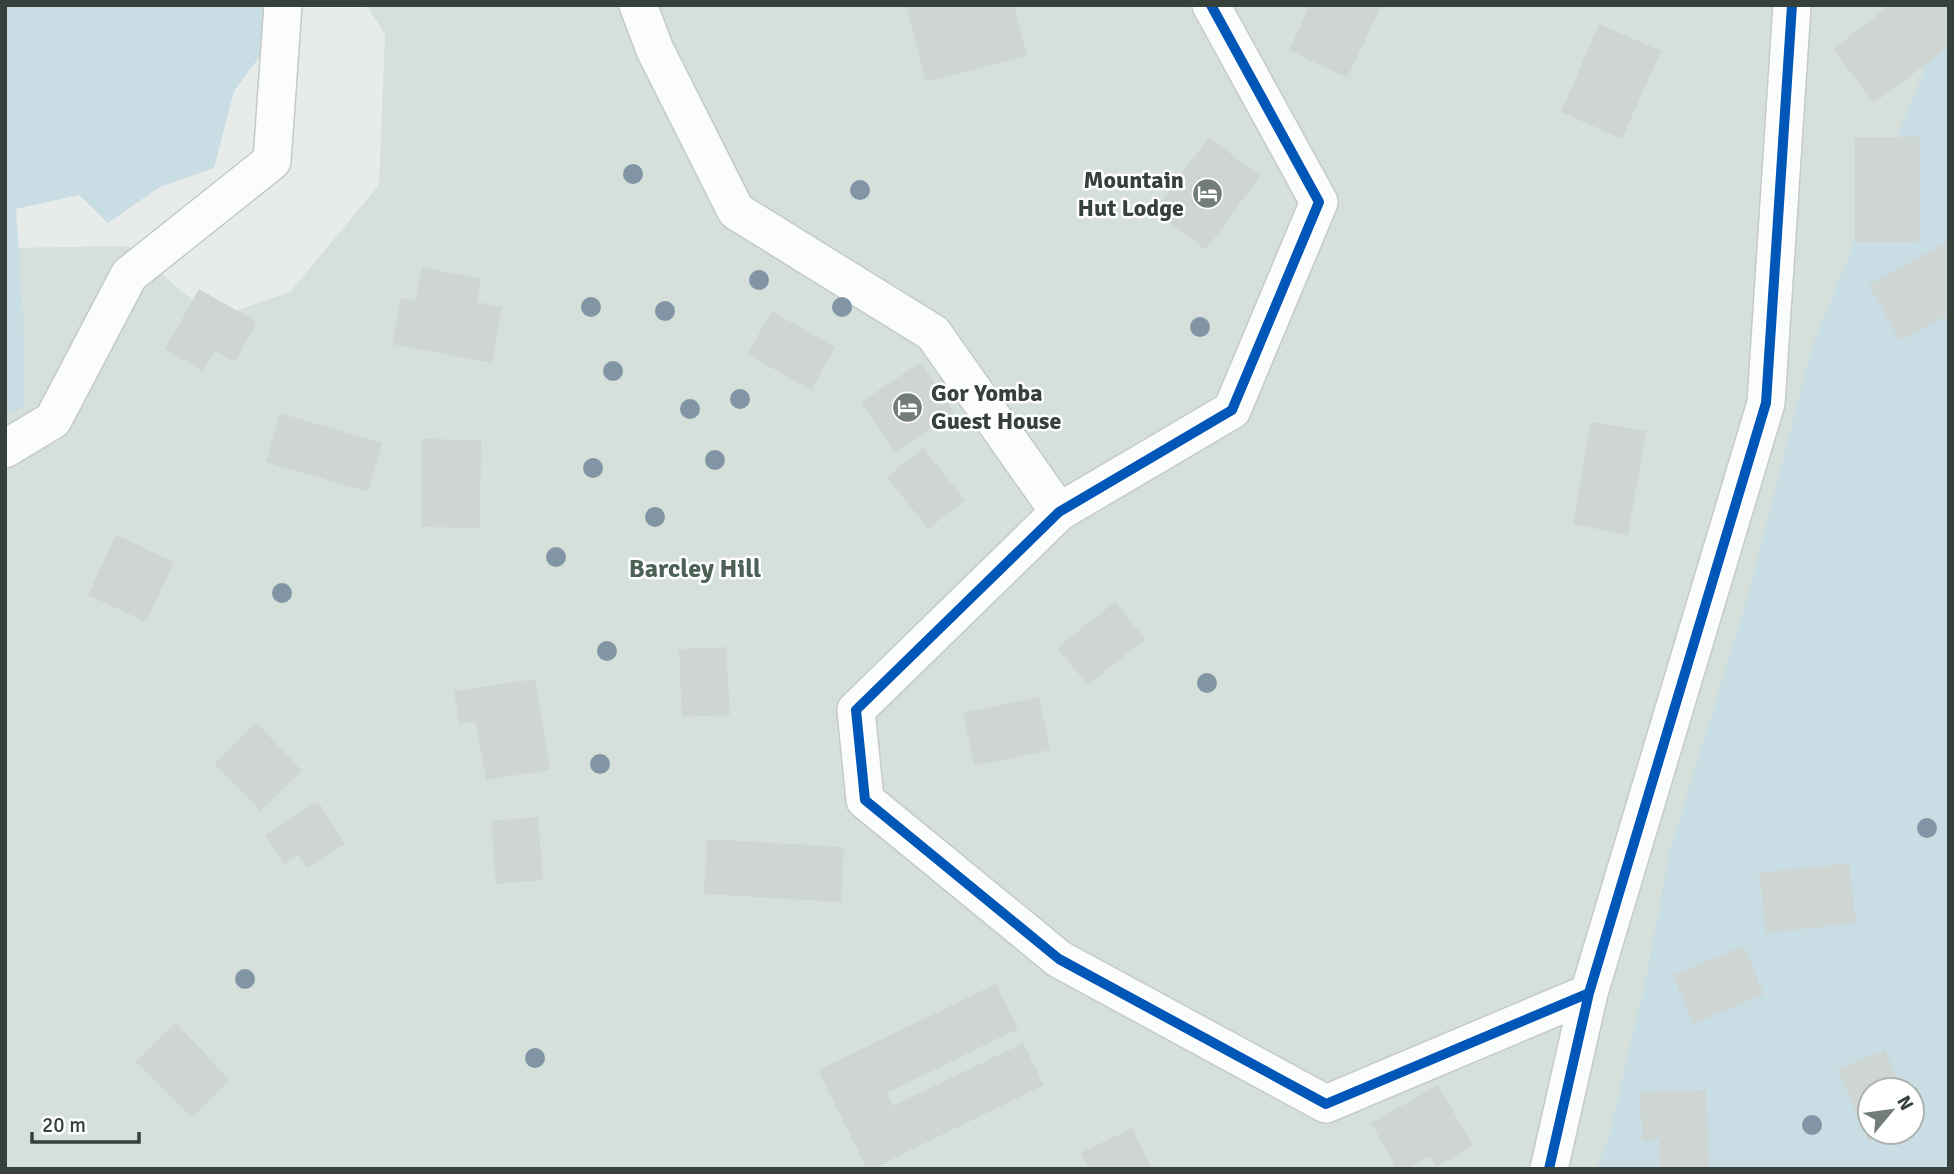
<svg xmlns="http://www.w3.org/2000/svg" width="1954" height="1174" viewBox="0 0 1954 1174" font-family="Signika,sans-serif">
<rect width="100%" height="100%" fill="#e7ecea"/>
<path fill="#d5e0db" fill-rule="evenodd" d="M366 5H1949V1169H5V248L128 246 214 318 290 292 379 185 385 34ZM1870 1090H1912V1132H1870Z"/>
<path fill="#c9dde4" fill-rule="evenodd" d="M5 5H298L234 91 214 168 160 187 108 223 79 195 16 209 23 315 25 406 5 416Z
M1949 9V1169H1596L1608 1140 1647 973 1670 850 1749 592 1812 346ZM1870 1090H1912V1132H1870Z"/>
<path fill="#cfd5d3" d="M906 5H1014L1027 56 926 82Z
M1310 5H1382L1347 78 1289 50Z
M1890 5H1949V47L1874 103 1833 49Z
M1599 24 1661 51 1622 139 1561 112Z
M1209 137 1260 176 1206 250 1154 211Z
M1855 137H1920L1919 242H1855Z
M1949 241V314L1900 341 1869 285Z
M422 267 481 279 477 302 502 307 492 363 392 344 401 298 415 301Z
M199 289 257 322 235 362 214 351 203 371 165 349Z
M772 311 835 347 811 390 747 354Z
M921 362 954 412 895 452 861 402Z
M280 413 382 443 368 492 266 462Z
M1591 422 1646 431 1628 535 1573 524Z
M422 439 481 440 480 528 421 527Z
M923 448 965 500 928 529 887 477Z
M116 535 174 562 146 622 88 595Z
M1115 602 1145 639 1088 685 1057 648Z
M726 647 730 715 682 717 679 649Z
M535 679 550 770 486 780 476 722 459 724 454 691Z
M1039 697 1050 750 974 766 963 713Z
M256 722 302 771 260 811 214 763Z
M318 801 345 844 307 868 298 855 284 864 265 835Z
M538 817 543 880 496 884 491 821Z
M707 839 844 847 841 902 704 894Z
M1849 863 1856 923 1766 933 1759 873Z
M1744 946 1764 994 1693 1024 1673 975Z
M996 984 1018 1029 887 1093 893 1106 1023 1043 1044 1085 872 1169H867L818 1070Z
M176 1023 230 1080 191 1118 136 1062Z
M1885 1050 1901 1090H1870V1132H1889L1868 1141 1838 1069Z
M1438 1085 1473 1146 1436 1167 1430 1156 1406 1169H1397L1371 1123Z
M1706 1090 1709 1169H1660L1659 1140 1642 1141 1640 1092Z
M1132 1128 1152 1169H1089L1081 1153Z"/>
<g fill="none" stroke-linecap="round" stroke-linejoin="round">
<defs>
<path id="street" d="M638 5 655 50 736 211 933 333 1059 512
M1211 5 1319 202 1232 410 1059 512 856 710 865 800 1059 959 1326 1104 1589 993
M5 449 53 420 129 275 272 161 283 5
M1549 1169 1589 993 1766 403 1792 5"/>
</defs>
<use href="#street" stroke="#c5cac8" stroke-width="40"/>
<use href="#street" stroke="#fbfcfc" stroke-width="37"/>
<defs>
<path id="cycleway" d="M1211 5 1319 202 1232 410 1059 512 856 710 865 800 1059 959 1326 1104 1589 993
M1549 1169 1589 993 1766 403 1792 5"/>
</defs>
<use href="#cycleway" stroke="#fff" stroke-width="15"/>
<use href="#cycleway" stroke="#0057b8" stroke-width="10"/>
</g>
<g fill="#8295a4">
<circle cx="633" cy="174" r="10"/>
<circle cx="860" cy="190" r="10"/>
<circle cx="759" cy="280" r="10"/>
<circle cx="591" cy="307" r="10"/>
<circle cx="842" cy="307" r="10"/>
<circle cx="665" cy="311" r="10"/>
<circle cx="1200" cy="327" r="10"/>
<circle cx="613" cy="371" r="10"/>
<circle cx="740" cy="399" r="10"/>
<circle cx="690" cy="409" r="10"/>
<circle cx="715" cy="460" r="10"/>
<circle cx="593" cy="468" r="10"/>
<circle cx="655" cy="517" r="10"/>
<circle cx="556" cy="557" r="10"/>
<circle cx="282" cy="593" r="10"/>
<circle cx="607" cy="651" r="10"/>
<circle cx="1207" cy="683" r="10"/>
<circle cx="600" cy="764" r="10"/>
<circle cx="1927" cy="828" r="10"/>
<circle cx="245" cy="979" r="10"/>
<circle cx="535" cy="1058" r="10"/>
<circle cx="1812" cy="1125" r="10"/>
</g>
<defs>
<symbol id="hotel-disc" viewBox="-11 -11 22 22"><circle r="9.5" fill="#737d78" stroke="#fff"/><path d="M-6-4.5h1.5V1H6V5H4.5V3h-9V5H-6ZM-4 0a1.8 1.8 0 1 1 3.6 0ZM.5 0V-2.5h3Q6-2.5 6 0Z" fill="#fff"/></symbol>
</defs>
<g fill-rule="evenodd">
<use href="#hotel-disc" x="1190" y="176" width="35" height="35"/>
<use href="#hotel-disc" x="890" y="390" width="35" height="35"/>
</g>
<g text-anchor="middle" stroke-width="5" stroke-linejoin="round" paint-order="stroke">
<g font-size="24" font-weight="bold" fill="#35413a" stroke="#fff" text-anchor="end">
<text x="1184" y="188">Mountain<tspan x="1184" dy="28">Hut Lodge</tspan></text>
<text x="931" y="401" text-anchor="start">Gor Yomba<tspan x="931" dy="28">Guest House</tspan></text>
</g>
<g font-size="26" font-weight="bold" fill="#4d6257" stroke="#fff">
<text x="695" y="577">Barcley Hill</text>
</g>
</g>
<rect width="1954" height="1174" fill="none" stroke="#35413a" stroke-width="14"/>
<g transform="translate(1891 1111) rotate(61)"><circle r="33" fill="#ffffff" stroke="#aeb3b0" stroke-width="2"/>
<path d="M0-5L12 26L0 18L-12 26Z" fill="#737d78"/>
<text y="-10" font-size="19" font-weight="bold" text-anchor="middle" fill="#35413a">N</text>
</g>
<path d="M32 1132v10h107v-10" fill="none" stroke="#35413a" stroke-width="3.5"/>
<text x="42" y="1132" font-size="21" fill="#35413a" stroke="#ffffff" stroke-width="5" paint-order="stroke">20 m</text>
</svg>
